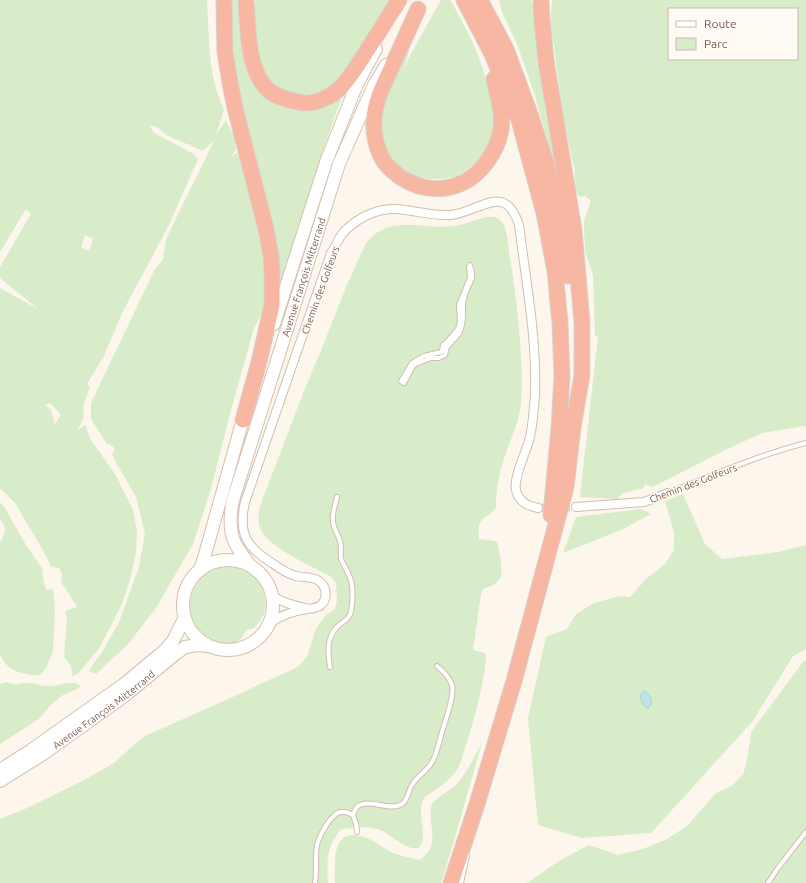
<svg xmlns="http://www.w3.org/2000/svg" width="806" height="883" viewBox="0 0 806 883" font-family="Ubuntu,sans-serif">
<rect width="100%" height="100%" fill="#fdf6ec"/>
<path fill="#d8ecc9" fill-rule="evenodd" d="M0 0H207C209 37 208 76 224 110L216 135 226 120 235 138 236 149 230 159 237 152 248 185 263 242 266 282 265 307 254 328 231 410 210 492 193 544 156 608 129 643 96 674 89 671 105 647 119 622 139 567 145 533 136 497 118 466 112 454 115 449 111 445 107 444 91 419V403L154 271 163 259 166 239 215 139 203 151 166 135 157 127 149 125 154 133 194 154 198 159 168 227 123 311 104 356 87 384 90 387 83 407 84 416 78 430 85 425 91 440 115 474 133 510 137 532 136 553 130 580 122 604 100 647 78 674 72 676 71 666 64 657 67 619 65 611 77 607 75 603 61 582 62 574 59 568 51 567 44 552 15 503 0 488V288L38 309 0 278V267L31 214 26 209 0 252ZM85 235 93 239 89 251 81 247ZM50 403 61 415 55 424 51 410 45 405Z
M231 0H242L246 57 251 79 262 92 280 105 308 111 331 103 343 95C317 162 298 232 277 300L279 260 272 224 256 161 250 134 244 115 237 79 232 40Z
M255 0H390L364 45 344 75 326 89 310 95 295 94 285 90 272 83 266 74 261 63 257 45 254 17Z
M441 0H450C472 36 499 93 492 137 491 142 486 148 483 153 478 161 463 175 453 177 437 181 417 179 403 171 399 170 396 166 394 163 392 162 389 159 387 157 379 143 379 116 384 101 389 82 401 66 410 49L403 70 408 59Z
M499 0H531L534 9 539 57 546 116 560 184 534 93 517 44 502 12Z
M552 0H806V426L762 433 723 451 653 487 645 484 644 488 623 493 617 499 580 497 598 336H595L593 275 586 255 584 234V221L591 201 585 196 580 197 574 190 575 169 572 160 564 120 555 56 554 45 550 30ZM669 9H797V59H669Z
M486 217C490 217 496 216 500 220 507 226 508 243 509 252 516 294 521 337 522 379 522 392 521 404 519 416 516 428 511 439 507 450 500 469 496 487 496 507 492 515 482 517 480 523 478 527 479 534 479 539L495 541 498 544C499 551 503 569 501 576 500 580 497 583 493 585 487 589 484 585 481 594L473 650 485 653 486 658C483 688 475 717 466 745 463 754 461 764 456 771 450 780 434 791 425 797 414 811 430 837 419 847 411 854 390 834 382 831 372 826 364 827 355 828 351 828 346 828 342 829 340 830 338 833 336 836 326 850 327 866 328 883H0V819L25 809 86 779 114 763 137 742 145 736 235 696 269 680 292 670 299 666 305 659 308 654 315 631 319 624 327 614 331 612 335 609 337 600 336 583 331 577C312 566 268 548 260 528 257 521 259 512 260 506L302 396 324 343 346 287 365 245C381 223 400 224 425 226 434 227 444 227 453 226 464 225 475 220 486 217Z
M683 494 705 544 722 559 778 552 806 545V649L793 656 752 722 651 833 582 838 538 825 528 718 546 637 567 629 576 614 594 603 620 596 630 597 646 579 665 564 674 550V533L665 501Z
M0 502 5 508 26 545 42 568 44 584 47 590 53 589 55 609 53 652 46 668 40 675C31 676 14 673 7 665 4 662 2 658 0 654V542C5 534 8 527 0 519Z
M641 509 651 514 621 530 563 553 576 517Z
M226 565C233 566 241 567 247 570 261 579 270 601 263 616 262 618 256 627 254 628 252 629 250 629 248 630 243 633 242 639 238 641 229 647 214 642 206 638 202 636 199 632 197 629 193 622 189 615 188 606 188 597 202 572 211 568 216 566 222 566 226 565Z
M806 660V883H527L559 861 589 845 618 855 643 849 669 838 688 825 716 793 732 786 743 774 746 765 750 742 751 732 803 662Z
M6 682C17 686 18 683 28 683 34 683 41 686 47 686 58 687 71 678 81 686L77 689 63 695 52 704 39 719 0 744V684Z
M482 743 454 841 441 883H335C334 877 335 871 335 864 335 860 335 856 336 852 340 833 353 832 369 839 377 842 384 849 393 853 402 856 410 858 420 860 435 848 433 840 431 822 431 817 430 812 431 807 434 797 449 792 456 785 467 773 474 757 482 743Z"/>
<path fill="#bfe3e8" stroke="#a5d3da" d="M644 691C650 693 652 699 651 705L648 708C642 706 640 700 641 694Z"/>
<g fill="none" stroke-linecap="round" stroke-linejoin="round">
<path stroke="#dcd0c4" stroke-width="8" stroke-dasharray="8 4" stroke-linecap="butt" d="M538 508 576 507"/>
<defs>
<path id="lane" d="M470 265 472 272V278L466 292 463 302V317L462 325 459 334 447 347 445 355 439 358H431L416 364 413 366 404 383 401 381 412 363 424 356 441 352 442 351 443 345 446 343 458 329 460 322 459 305 470 278 469 267Z
M668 493C713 475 759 455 806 443
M330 667C328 653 326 638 337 627 342 622 350 619 351 612 353 600 354 584 348 573 346 568 343 564 341 559 340 553 342 547 340 541 338 534 333 528 333 521 332 514 335 505 337 497
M353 815C354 812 355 809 357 807 368 797 390 812 402 804 408 800 408 791 412 785 417 776 427 771 432 762 437 754 438 745 441 736 444 723 455 697 452 685 450 677 443 671 437 666
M315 883C317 870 315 857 317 845 319 836 331 814 340 812 345 811 349 813 353 815L356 824 357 832
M461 883 467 856
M768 883 778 868 806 832"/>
<path id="street" d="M576 507 644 502 668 493
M273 596C283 603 293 605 305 608
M270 623C281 615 294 611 307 609 312 608 316 609 321 605 328 598 327 587 319 581 313 576 304 578 296 576 287 574 279 568 272 563 246 547 238 533 245 502L331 253C335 247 338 240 342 234 358 216 381 206 405 210 421 212 435 216 451 215 480 212 505 181 519 225 526 282 537 338 535 395 534 409 533 423 530 437 527 451 513 477 516 490 518 501 528 506 538 508"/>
<g id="secondary">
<path d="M274 324 326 162 357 84 376 49"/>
<circle cx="228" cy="605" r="45"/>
<path id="s1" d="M249 564C244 557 238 550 235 543 229 530 230 514 233 500L339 164 374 85 386 65"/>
<path d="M200 569 204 558 245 412"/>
<path d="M0 770 30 751 123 685 164 651 173 641 184 619"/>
<path id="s2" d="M0 781 43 754 127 694 174 655 185 647 198 645 207 646"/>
</g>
<path id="highway" d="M224 0 225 52 230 83 235 108 266 229 271 256 272 272V305L259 362 243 420
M246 0C248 27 247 70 268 90 276 97 288 100 298 102 313 106 332 97 342 86 352 75 360 62 368 49 378 33 389 16 399 0
M464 0 492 54 519 120 544 213 555 271 560 323 562 376 559 428 551 515
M480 0 506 49 530 114 546 163 559 215 568 276
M418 9C410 27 402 44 394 62 386 80 375 99 374 119 373 132 376 148 383 160 387 167 394 172 400 177 431 197 467 191 488 160 494 152 499 140 501 130 503 113 498 96 494 79
M451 883 477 804 514 681 566 487 573 427 582 375V322L574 230 546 61 542 21 541 0"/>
</defs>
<use href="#lane" stroke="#d1beb0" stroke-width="6"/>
<use href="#street" stroke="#d1beb0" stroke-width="10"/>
<use href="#secondary" stroke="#d6c0b0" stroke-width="14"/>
<use href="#highway" stroke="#dad1cd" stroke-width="17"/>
<use href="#lane" stroke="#fff" stroke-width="4"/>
<use href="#street" stroke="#fff" stroke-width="8"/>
<use href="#secondary" stroke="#fff" stroke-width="12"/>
<use href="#highway" stroke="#f7b7a3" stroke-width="15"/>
</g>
<g text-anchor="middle" stroke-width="3" stroke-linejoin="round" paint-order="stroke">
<g font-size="10" fill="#7a5c4d" stroke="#fffaf3">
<text dy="4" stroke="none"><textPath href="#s1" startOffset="303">Avenue François Mitterrand</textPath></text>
<text transform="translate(320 290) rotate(-70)" y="4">Chemin des Golfeurs</text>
<text transform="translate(693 483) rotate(-21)" y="4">Chemin des Golfeurs</text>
<text dy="4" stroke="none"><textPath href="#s2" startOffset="126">Avenue François Mitterrand</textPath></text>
</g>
</g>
<rect x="668" y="8" width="130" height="52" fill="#fffaf3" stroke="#cabbb1"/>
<rect x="676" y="21" width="20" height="6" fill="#ffffff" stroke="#cabbb1"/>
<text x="704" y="28" font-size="12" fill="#7a5c4d">Route</text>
<rect x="676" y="38" width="20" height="12" fill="#d8ecc9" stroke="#cabbb1"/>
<text x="704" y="48" font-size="12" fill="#7a5c4d">Parc</text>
</svg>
